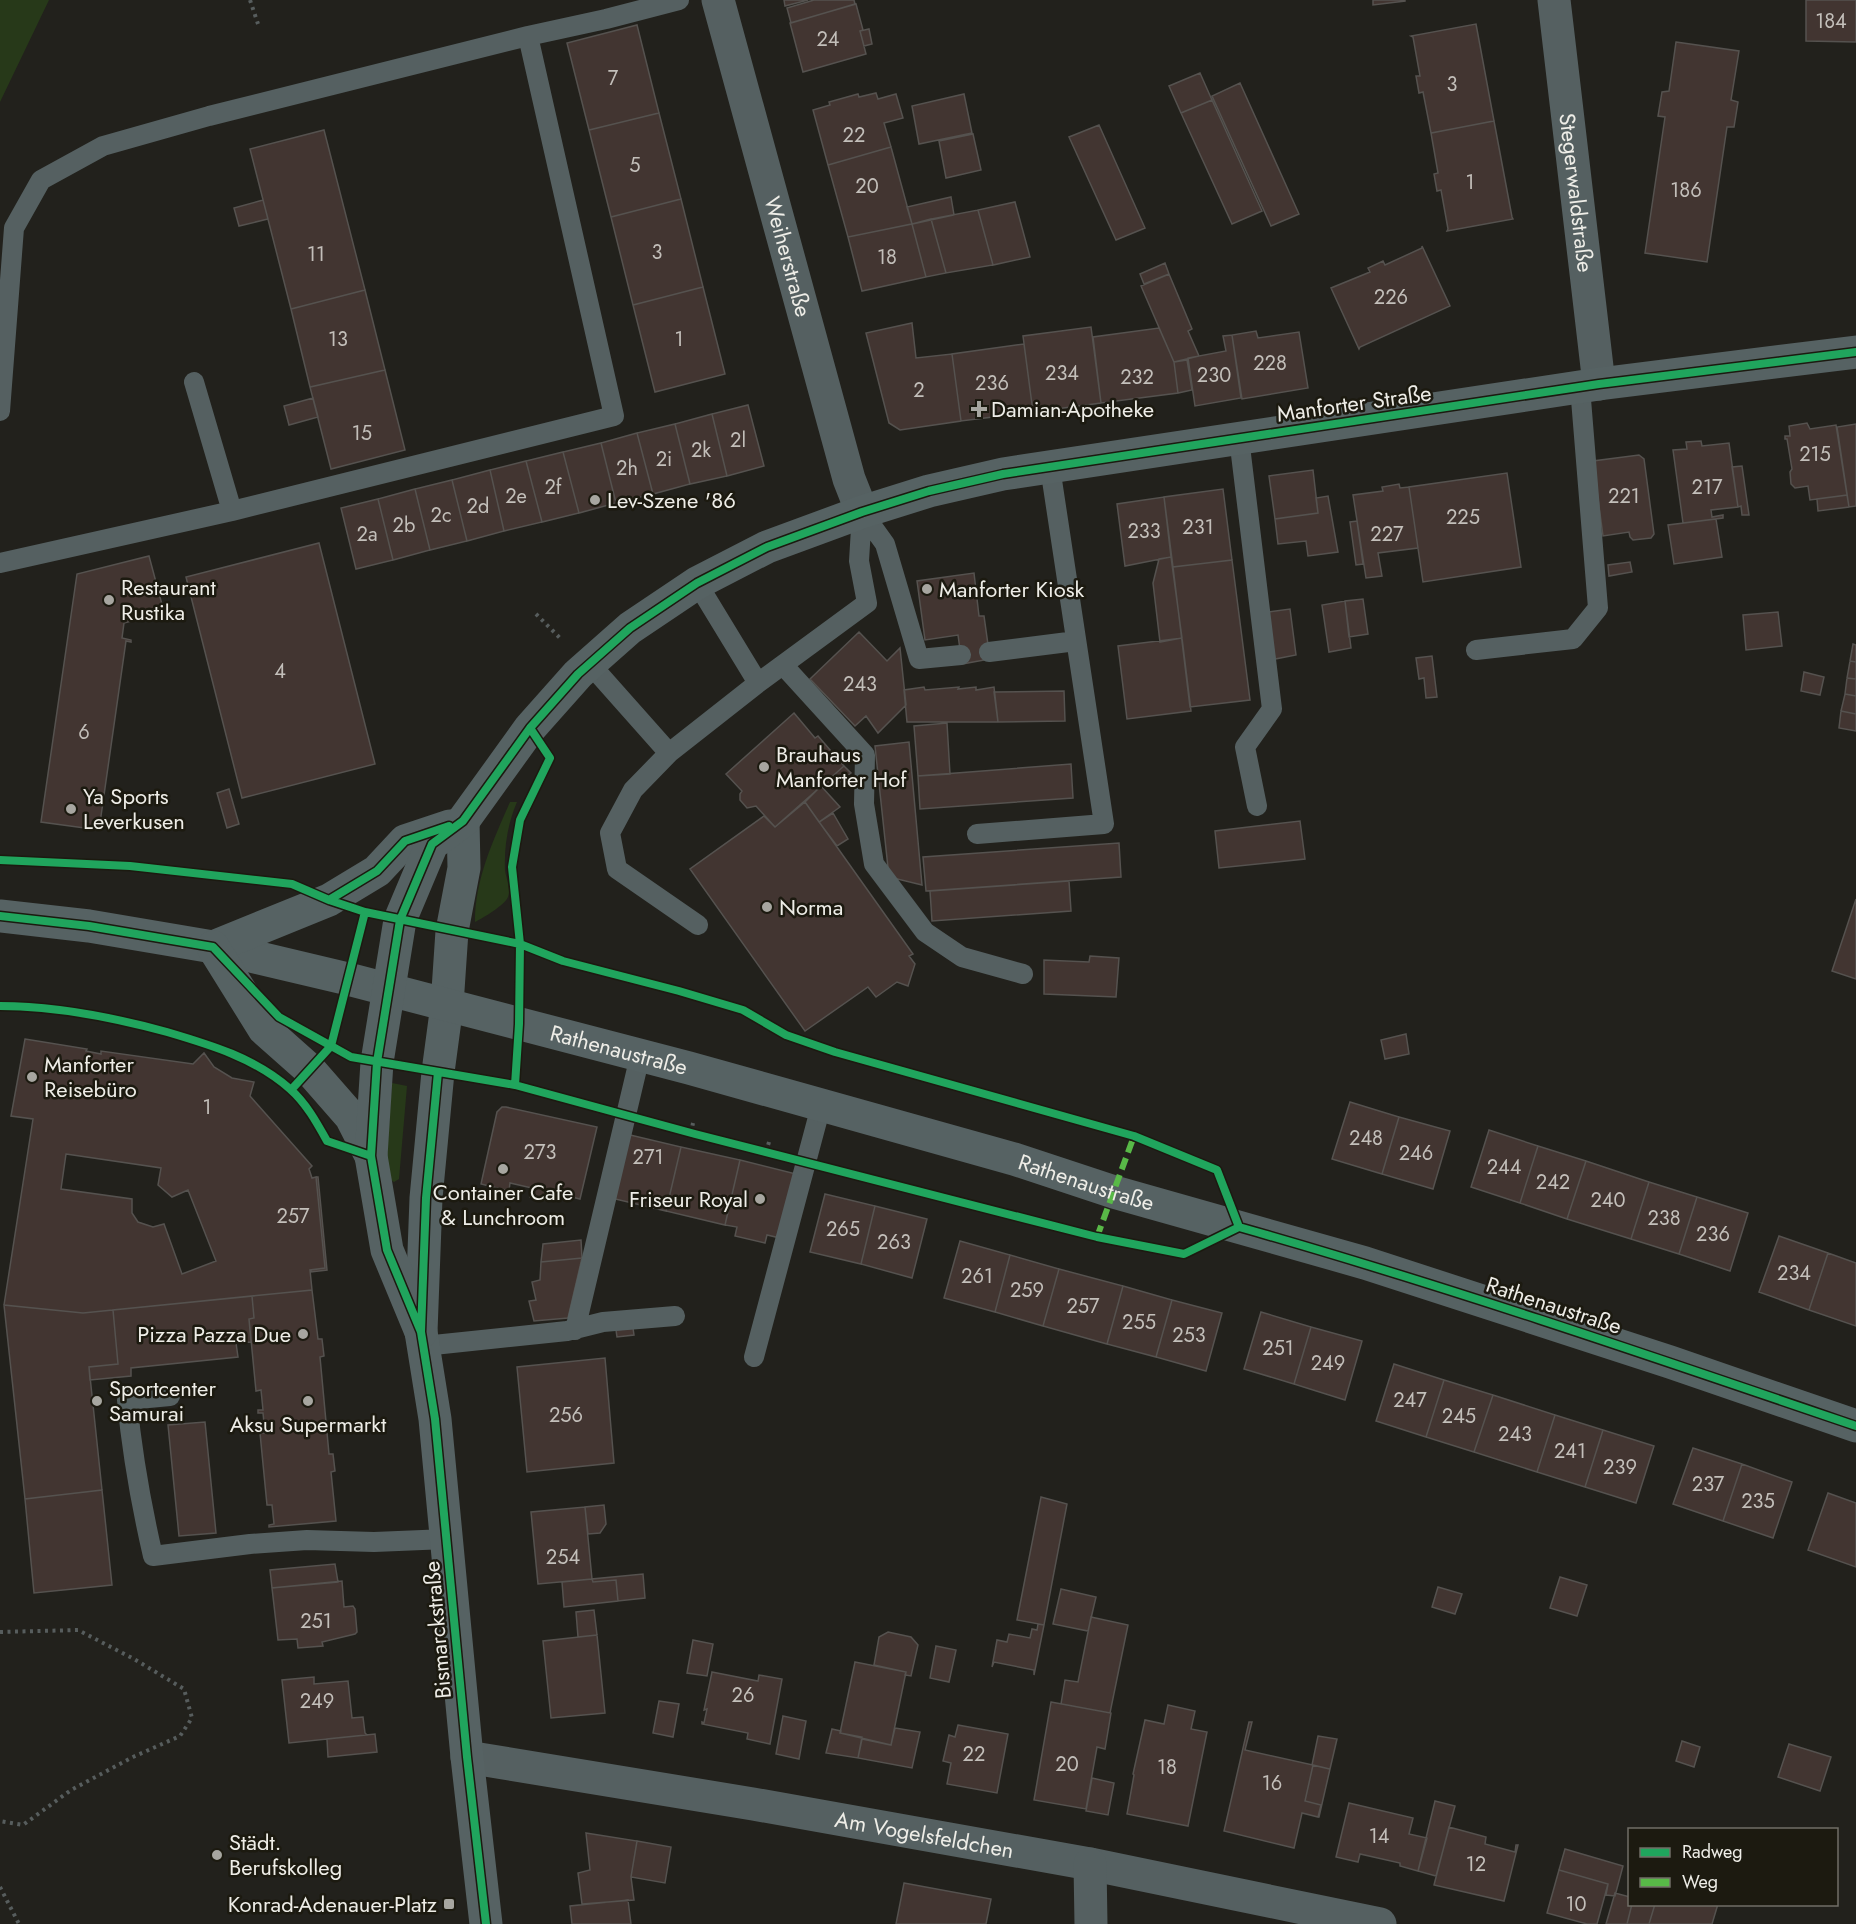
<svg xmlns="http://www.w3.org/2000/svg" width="1856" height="1924" viewBox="0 0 1856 1924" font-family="Jost,sans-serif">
<rect width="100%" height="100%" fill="#22211c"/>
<path fill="#273919" d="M0 0H49L0 102Z
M510 802H517C508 823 504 846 505 870 506 878 511 889 508 897 505 905 483 918 475 922 475 879 493 841 510 802Z
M392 1083 407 1086 399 1179 394 1182 389 1179 387 1153Z"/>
<path fill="#423531" stroke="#55524f" stroke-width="1.5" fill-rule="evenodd" d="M784 0H808L785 6Z
M814 0H854L855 4 791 23 787 8Z
M1373 0H1405V1L1373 5Z
M1806 0H1856V42L1806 41Z
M856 4 863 30 860 31 866 54 803 72 790 23Z
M1476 24 1494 121 1431 133 1423 92 1419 93 1416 76H1420L1413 37 1411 36Z
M637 25 659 113 589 130 567 43Z
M869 29 872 44 864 46 860 31Z
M1676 42 1739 51 1731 100 1738 102 1734 127H1727L1707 262 1645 253 1665 117 1658 116 1662 92 1669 91Z
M1200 73 1212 100 1181 113 1169 86Z
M1240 83 1299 214 1271 226 1212 96Z
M876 93 878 99 896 94 903 118 884 123 891 147 828 165 813 110 830 105 829 102 858 94 859 97Z
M964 94 972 133 919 144 912 106Z
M1212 100 1262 211 1232 224 1181 113Z
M659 113 681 199 611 217 589 130Z
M1494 121 1512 217 1513 219 1447 231 1448 229 1441 190 1437 191 1434 174 1438 173 1431 133Z
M1099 125 1145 228 1116 240 1069 137Z
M324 130 365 290 291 309 250 149Z
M973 134 981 170 946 178 939 141Z
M891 147 912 224 848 237 828 165Z
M951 197 954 215 912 224 907 207Z
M681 199 703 287 633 305 611 217Z
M263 200 268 219 239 226 234 208Z
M1015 202 1030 257 993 265 978 210Z
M978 210 993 265 946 273 931 219Z
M931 219 946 273 926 277 912 224Z
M912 224 926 277 862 291 848 237Z
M1422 246 1450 306 1360 347 1359 349 1331 288 1370 272 1368 268 1383 261 1385 265 1422 248Z
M1165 263 1169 274 1144 284 1140 274Z
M1169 274 1192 329 1188 331 1199 356 1174 362 1141 286Z
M703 287 725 374 655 392 633 305Z
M365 290 385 370 310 387 291 309Z
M912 323 916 358 952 354 961 421 900 430 889 423 866 333Z
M1091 327 1101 403 1033 412 1023 336Z
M1159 328 1174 362 1178 393 1101 403 1093 337Z
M1256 331 1258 338 1299 332 1308 388 1242 399 1232 335Z
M1232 335 1241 398 1195 406 1188 358 1226 351 1223 336Z
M1024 344 1033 412 961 421 952 354Z
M1187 360 1192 390 1178 393 1174 362Z
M385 370 405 450 331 469 310 387Z
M313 398 318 417 289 425 284 406Z
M748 405 764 466 727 476 712 414Z
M712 414 727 476 690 484 675 424Z
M1807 423 1810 429 1836 425 1847 495 1810 500 1808 486 1795 488 1791 484 1790 472 1792 469 1787 439H1785V436H1790L1789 426Z
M675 424 690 484 653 494 637 433Z
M1856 424V506L1849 507 1837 427Z
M637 433 653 494 616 503 601 443Z
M1701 441 1702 446 1729 443 1738 507 1711 510 1712 517 1723 515V518L1683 523 1673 450 1687 449 1686 442Z
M601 443 616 503 579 513 563 452Z
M563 452 579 513 542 522 526 461Z
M1639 455 1644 459 1654 534 1651 538 1633 540 1630 537 1629 532 1603 536 1593 461Z
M526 461 542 522 504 531 490 470Z
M1742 466 1749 515H1742L1741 506 1738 507 1732 467Z
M490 470 504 531 467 541 452 480Z
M1313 470 1318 513 1275 519 1269 476Z
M1507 473 1521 567 1423 582 1409 487Z
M452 480 467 541 430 550 415 489Z
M1399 484 1400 488 1409 487 1418 548 1378 553 1382 576 1366 578 1353 495 1383 491 1382 487Z
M415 489 430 550 393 560 378 499Z
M1223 489 1232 560 1173 567 1164 497Z
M1847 495 1849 507 1818 511 1817 499Z
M1328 496 1338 552 1308 556 1306 541 1278 544 1275 519 1318 513 1316 498Z
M1164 497 1171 557 1125 566 1117 504Z
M378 499 393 560 356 569 341 508Z
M1716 519 1722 557 1674 564 1668 525Z
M1357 521 1363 564 1356 565 1350 522Z
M319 543 375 764 242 798 186 577Z
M149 556 164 612 124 623 122 638 131 640V642L126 641 99 830 41 822 77 574Z
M1171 557 1182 638 1160 642 1153 583 1159 559Z
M1232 560 1250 700 1190 707 1173 567Z
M1630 562 1632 572 1609 576 1608 565Z
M974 573 979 616H984L990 659 962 664 958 635 925 640 917 581Z
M1363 599 1368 634 1349 637 1345 601Z
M1345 601 1351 648 1329 652 1322 605Z
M1290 609 1296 655 1275 659 1268 612Z
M1778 612 1782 646 1746 650 1743 615Z
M859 632 887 661 900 648 906 705 878 733 866 716 855 726 810 679Z
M1182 638 1191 711 1127 719 1118 646Z
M1853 644 1856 645V662L1850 661Z
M1432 656 1437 697 1426 698 1424 678 1419 679 1416 658Z
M1850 661 1856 662V679L1847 678Z
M1804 672 1824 677 1820 695 1801 691Z
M1847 678 1856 679V696L1845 694Z
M924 687 925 690 959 687 958 689 976 687V690L994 687 998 722H907L904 690Z
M1064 691 1065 721 998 722 994 692Z
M1845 694 1856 696V714L1841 711Z
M1841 711 1856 714V731L1839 728Z
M794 713 815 738 818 736 844 766 775 827 756 806 747 808 740 800V794L742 791 726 774Z
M947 723 950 774 918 776 914 726Z
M909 742 922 885 889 877 875 746Z
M1071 764 1073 798 920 809 918 776Z
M844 766 851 773 832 788 826 782Z
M821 786 840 807 819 822 805 802Z
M229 789 239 824 227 828 217 793Z
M805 802 913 954 909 956 915 964 908 986 897 982 876 997 868 987 805 1031 690 869 764 816 775 827Z
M833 813 848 839 837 846 819 822Z
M1300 821 1305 859 1219 868 1215 831Z
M1119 843 1121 877 926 891 923 857Z
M1069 881 1071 911 932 921 930 891Z
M1856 899V979L1832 971Z
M1090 956 1119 958 1116 997 1044 994V960L1089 962Z
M1406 1034 1409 1054 1385 1059 1381 1040Z
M25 1039 87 1049 86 1051 101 1054V1051L193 1064 204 1053 214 1067 232 1078 254 1082 250 1096 312 1166 309 1169 312 1178 316 1177 325 1268 310 1270 312 1290 83 1313 4 1305 33 1119 11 1116ZM66 1154 161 1168 158 1185 172 1197 188 1190 216 1261 182 1274 164 1224 153 1227 138 1222 132 1213V1199L61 1189Z
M1350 1102 1399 1117 1382 1174 1332 1159Z
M502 1107H506L597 1127 580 1199 552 1192 550 1201 530 1197 532 1188 510 1183 509 1191 481 1184 497 1112Z
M1399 1117 1450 1131 1433 1189 1382 1174Z
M1489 1130 1538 1146 1520 1203 1471 1187Z
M626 1134 681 1147 666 1211 611 1198Z
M1538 1146 1586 1161 1567 1219 1520 1203Z
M681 1147 740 1160 725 1225 666 1211Z
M740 1160 796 1174 780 1238 767 1235 765 1243 735 1236 737 1227 725 1225Z
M1586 1161 1649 1182 1631 1239 1567 1219Z
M316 1177H318L327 1270 311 1272V1270L325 1268Z
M1649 1182 1697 1197 1679 1254 1631 1239Z
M825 1194 875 1206 861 1264 810 1252Z
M1697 1197 1748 1213 1730 1271 1679 1254Z
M875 1206 927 1219 912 1278 861 1264Z
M1779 1236 1828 1253 1809 1310 1759 1292Z
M581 1240 582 1258 541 1262 543 1244Z
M960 1241 1010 1255 995 1312 944 1298Z
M1828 1253 1856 1263V1326L1809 1310Z
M1010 1255 1059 1269 1043 1326 995 1312Z
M582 1258 568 1318 534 1321 529 1301 536 1300 532 1282 540 1280 541 1262Z
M1059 1269 1123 1286 1107 1344 1043 1326Z
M1123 1286 1172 1300 1156 1357 1107 1344Z
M312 1290 318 1339H322L324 1356 320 1357 329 1454H333L335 1471 331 1472 336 1521 269 1527V1525L274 1524 272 1505H267L260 1433H265L263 1413H258V1410H263L261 1390 256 1391 249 1319 254 1318 252 1296Z
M252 1296 254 1318 249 1319 251 1342 236 1343 238 1357 131 1368V1376L90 1380 89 1367 118 1364 113 1310Z
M1172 1300 1222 1313 1206 1371 1156 1357Z
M4 1305 83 1313 113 1310 118 1364 89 1367 102 1490 25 1499Z
M1261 1312 1311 1327 1294 1384 1244 1369Z
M1311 1327 1362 1341 1345 1400 1294 1384Z
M633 1328 634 1335 617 1337 616 1330Z
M605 1358 614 1463 527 1472 517 1367Z
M1394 1364 1444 1380 1426 1437 1376 1421Z
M1444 1380 1493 1395 1474 1452 1426 1437Z
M1493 1395 1555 1415 1537 1472 1474 1452Z
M1555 1415 1603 1430 1585 1487 1537 1472Z
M205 1422 216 1533 179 1536 168 1425Z
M1603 1430 1654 1446 1636 1503 1585 1487Z
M1693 1448 1742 1464 1723 1521 1673 1504Z
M1742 1464 1792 1482 1773 1538 1723 1521Z
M102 1490 112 1585 34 1593 25 1499Z
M1828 1493 1856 1503V1567L1808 1550Z
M1041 1497 1067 1504 1044 1625 1017 1620Z
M604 1505 606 1524 600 1533 588 1534 585 1507Z
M585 1507 592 1579 538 1584 531 1512Z
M335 1564 338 1582 272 1588 270 1570Z
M643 1574 645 1598 618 1601 616 1580 593 1582 592 1579Z
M1560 1577 1587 1585 1577 1616 1550 1608Z
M592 1579 593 1582 616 1580 618 1601 564 1607 562 1582Z
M342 1581 344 1607 353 1606 355 1609 357 1632 355 1634 322 1642 323 1646 298 1648 297 1639 278 1640 272 1588Z
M1438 1587 1462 1594 1455 1614 1432 1607Z
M1061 1589 1096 1597 1088 1631 1053 1624Z
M594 1610 597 1635 578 1637 576 1612Z
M1091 1617 1128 1625 1110 1713 1061 1704 1065 1680 1078 1682Z
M1038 1624 1044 1625 1034 1675V1670L994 1662 992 1667 997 1640 1007 1642 1009 1634 1030 1638 1032 1629 1037 1630Z
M888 1632 911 1637 918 1645 911 1676 905 1675 906 1672 874 1665 879 1637Z
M597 1635 605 1713 551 1718 543 1641Z
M693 1640 713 1644 707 1676 687 1673Z
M936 1646 956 1650 949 1682 930 1678Z
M855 1662 906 1672 891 1745 840 1733Z
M712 1672 758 1681 759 1675 782 1679 770 1744 747 1739 748 1733 702 1724V1722L704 1723 707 1709 704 1710Z
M314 1677V1684L348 1681 352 1718 363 1717 365 1733 367 1735 289 1743 282 1680Z
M659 1701 679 1704 673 1737 653 1733Z
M1051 1702 1111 1713 1105 1749 1097 1747 1086 1809 1034 1800Z
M1168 1705 1195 1711 1191 1729 1207 1732 1188 1826 1127 1814 1134 1775 1133 1774 1145 1720 1164 1724Z
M783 1716 806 1721 799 1759 776 1754Z
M1249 1722H1252L1245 1750 1313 1765 1305 1801 1321 1805 1318 1817 1302 1813 1294 1848 1224 1831Z
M958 1725 1008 1734 997 1793 947 1784 951 1763 943 1761 949 1735 955 1737Z
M895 1728 920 1732 912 1768 858 1758 862 1739 891 1745Z
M832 1729 841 1731 840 1733 862 1737 858 1758 826 1753Z
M375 1734 377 1752 328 1757 327 1739Z
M1318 1736 1337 1739 1330 1769 1312 1765Z
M1682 1741 1700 1747 1694 1767 1676 1761Z
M1789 1744 1831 1757 1820 1791 1778 1777Z
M1313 1765 1330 1769 1319 1817H1318L1321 1805 1305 1801Z
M1092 1778 1114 1783 1108 1815 1086 1811Z
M1435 1801 1455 1806 1436 1876 1418 1871Z
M1349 1803 1413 1818 1409 1834 1427 1838 1418 1871 1400 1866V1863L1360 1854 1358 1862 1336 1857Z
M1449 1827 1486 1837 1485 1844 1515 1852 1516 1845H1518L1504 1901 1434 1885Z
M586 1833 637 1841 631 1877 634 1900 582 1904 578 1873 590 1870Z
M637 1841 671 1847 665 1883 631 1877Z
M1565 1849 1623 1866 1615 1896 1606 1895 1608 1884 1559 1870Z
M1559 1870 1608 1884 1597 1924H1587L1547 1913Z
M904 1883 991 1899 986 1924H896Z
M1615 1893 1630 1897V1904H1632L1627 1924H1606Z
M628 1900 631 1924H572L570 1906Z
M1632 1904H1655L1649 1924H1627Z
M1655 1904H1718L1712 1924H1649Z"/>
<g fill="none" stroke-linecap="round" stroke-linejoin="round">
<path stroke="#575d5d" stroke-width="4" stroke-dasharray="3 4.5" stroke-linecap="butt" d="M250 0 258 24
M536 614 562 640
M849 1056 850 1051
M910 1073 911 1068
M691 1133 693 1123
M766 1152 769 1142
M0 1632 78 1630 134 1659 184 1689 192 1718 180 1736 133 1757 71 1790 23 1825 0 1821
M0 1887 19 1924"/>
<path stroke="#556061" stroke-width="20" d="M194 382 232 511
M0 411 14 228 41 180 103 146 209 116 528 36 606 19 679 0
M1239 438 1272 709 1245 747 1257 806
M862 512 885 544 919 659 961 655
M0 563 232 511 614 416 528 36
M1476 650 1573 639 1598 608 1580 387
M989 652 1076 641
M590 664 669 753 758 683 697 583
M783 665 865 755 864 804 874 864 925 932 962 957 1023 974
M758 683 867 603 859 561 862 512
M669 753 633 790 610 833 617 869 698 925
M977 834 1104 824 1050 467
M575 1330 640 1056
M424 1346 567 1331 603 1322 675 1316
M754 1357 821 1106
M170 1396 127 1400C132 1453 141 1504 153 1556L250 1544 307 1540 374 1542 447 1539"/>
<g stroke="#556061" stroke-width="33">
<path id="s1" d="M718 0 849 479 862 512"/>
<path id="s2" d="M1554 0 1599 384"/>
<path id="s3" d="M467 1757 753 1804 1090 1864 1380 1924"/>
<path d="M1090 1864 1091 1924"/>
</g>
<g stroke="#566263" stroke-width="33">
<path d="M463 821 464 868 452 931 447 1005 438 1072 426 1198 421 1332 435 1419 467 1757 486 1924"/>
<path id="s4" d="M0 916 89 926 213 947 348 979 689 1068 1014 1159 1114 1192 1365 1263 1670 1362 1856 1426"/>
<path d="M213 947 329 900 377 871 405 841 450 826"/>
<path d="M213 947 264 1029 309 1069 351 1117 371 1156"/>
<path d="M421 1332 387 1250 371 1156 377 1062 400 920 432 844 463 821 530 728 578 674 630 628 697 583 767 547 862 512 929 491 1003 474 1599 384 1856 352"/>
</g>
<path stroke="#58b947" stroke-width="6" stroke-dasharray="12 6" stroke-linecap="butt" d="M1097 1237 1134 1136"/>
<defs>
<path id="cycleway" d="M0 860 130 866 292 884 329 900 365 912 520 944 563 961 679 991 743 1010 786 1035 835 1052 1134 1136 1217 1170 1239 1227
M329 900 377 871 405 841 449 826
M0 916 89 926 213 947 279 1017 351 1057 515 1085 695 1134 1097 1237 1184 1254 1239 1227
M0 1006C56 1006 112 1017 167 1032 211 1045 255 1058 290 1089 306 1103 317 1123 327 1141L371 1156
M438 1072 426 1198 421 1332 435 1419 467 1757 486 1924
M515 1085 519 1024 520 944 512 867 520 820 550 758 530 728
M291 1090 331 1046 365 912
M1239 1227C1447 1286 1651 1356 1856 1426
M421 1332 387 1250 371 1156 377 1062 400 920 432 844 463 821 530 728 578 674 630 628 697 583 767 547 862 512 929 491 1003 474 1599 384 1856 352"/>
</defs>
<use href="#cycleway" stroke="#1c1a10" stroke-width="11"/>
<use href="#cycleway" stroke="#20a55d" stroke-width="8"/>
</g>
<g fill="#a7a6a0" stroke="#1c1a10" stroke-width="2">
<path d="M976 400h6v6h6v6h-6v6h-6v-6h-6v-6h6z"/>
<circle cx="595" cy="500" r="6"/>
<circle cx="927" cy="589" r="6"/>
<circle cx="109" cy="600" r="6"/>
<circle cx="764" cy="767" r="6"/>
<circle cx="71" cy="809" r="6"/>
<circle cx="767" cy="907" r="6"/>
<circle cx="32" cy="1077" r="6"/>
<circle cx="503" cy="1169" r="6"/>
<circle cx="760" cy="1199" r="6"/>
<circle cx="303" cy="1334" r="6"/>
<circle cx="97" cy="1401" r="6"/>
<circle cx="308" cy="1401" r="6"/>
<circle cx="217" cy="1855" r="6"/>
<rect x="443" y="1898" width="12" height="12" rx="3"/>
</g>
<g text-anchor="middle" stroke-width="5" stroke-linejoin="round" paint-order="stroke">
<g font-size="20" fill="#c3bfba">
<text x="1831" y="28">184</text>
<text x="828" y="46">24</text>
<text x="613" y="85">7</text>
<text x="1452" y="91">3</text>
<text x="854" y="142">22</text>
<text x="635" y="172">5</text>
<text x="1470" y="189">1</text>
<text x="867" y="193">20</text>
<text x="1686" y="197">186</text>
<text x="657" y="259">3</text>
<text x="316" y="261">11</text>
<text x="887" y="264">18</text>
<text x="1391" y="304">226</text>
<text x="338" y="346">13</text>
<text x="679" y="346">1</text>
<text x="1270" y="370">228</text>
<text x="1062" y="380">234</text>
<text x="1214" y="382">230</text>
<text x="1137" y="384">232</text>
<text x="992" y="390">236</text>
<text x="919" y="397">2</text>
<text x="362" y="440">15</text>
<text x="738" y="447">2l</text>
<text x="701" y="457">2k</text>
<text x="1815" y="461">215</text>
<text x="664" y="466">2i</text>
<text x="627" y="475">2h</text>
<text x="553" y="494">2f</text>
<text x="1707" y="494">217</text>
<text x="516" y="503">2e</text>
<text x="1624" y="503">221</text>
<text x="478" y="513">2d</text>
<text x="441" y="522">2c</text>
<text x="1463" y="524">225</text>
<text x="404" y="532">2b</text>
<text x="1198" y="534">231</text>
<text x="1144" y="538">233</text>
<text x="367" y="541">2a</text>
<text x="1387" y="541">227</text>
<text x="280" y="678">4</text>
<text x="860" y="691">243</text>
<text x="84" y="739">6</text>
<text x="207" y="1114">1</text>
<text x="1366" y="1145">248</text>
<text x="540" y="1159">273</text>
<text x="1416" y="1160">246</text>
<text x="648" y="1164">271</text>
<text x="1504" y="1174">244</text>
<text x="1553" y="1189">242</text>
<text x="1608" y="1207">240</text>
<text x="293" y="1223">257</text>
<text x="1664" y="1225">238</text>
<text x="843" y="1236">265</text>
<text x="1713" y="1241">236</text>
<text x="894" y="1249">263</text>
<text x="1794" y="1280">234</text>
<text x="977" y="1283">261</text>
<text x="1027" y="1297">259</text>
<text x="1083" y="1313">257</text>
<text x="1139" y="1329">255</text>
<text x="1189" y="1342">253</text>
<text x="1278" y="1355">251</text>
<text x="1328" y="1370">249</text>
<text x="1410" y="1407">247</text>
<text x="566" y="1422">256</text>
<text x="1459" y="1423">245</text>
<text x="1515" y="1441">243</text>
<text x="1570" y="1458">241</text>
<text x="1620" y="1474">239</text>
<text x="1708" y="1491">237</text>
<text x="1758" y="1508">235</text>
<text x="563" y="1564">254</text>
<text x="316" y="1628">251</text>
<text x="743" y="1702">26</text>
<text x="317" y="1708">249</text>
<text x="974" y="1761">22</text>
<text x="1067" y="1771">20</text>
<text x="1167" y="1774">18</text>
<text x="1272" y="1790">16</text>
<text x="1379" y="1843">14</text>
<text x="1476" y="1871">12</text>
<text x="1576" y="1911">10</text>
</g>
<g font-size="22" fill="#eeede7" stroke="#1c1a10">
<text dy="8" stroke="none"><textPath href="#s2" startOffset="194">Stegerwaldstraße</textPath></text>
<text dy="8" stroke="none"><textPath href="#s1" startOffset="266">Weiherstraße</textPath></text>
<text transform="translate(1354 403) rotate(-8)" y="8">Manforter Straße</text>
<text dy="8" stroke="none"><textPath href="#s4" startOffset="634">Rathenaustraße</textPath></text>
<text dy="8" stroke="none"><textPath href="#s4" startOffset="1120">Rathenaustraße</textPath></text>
<text transform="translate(1554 1305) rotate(18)" y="8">Rathenaustraße</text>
<text transform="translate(437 1630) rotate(-95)" y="8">Bismarckstraße</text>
<text dy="8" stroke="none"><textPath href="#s3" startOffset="464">Am Vogelsfeldchen</textPath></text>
</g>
<g font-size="22" fill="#eeede7" stroke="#1c1a10" text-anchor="start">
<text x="991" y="417">Damian-Apotheke</text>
<text x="607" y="508">Lev-Szene '86</text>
<text x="121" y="595">Restaurant<tspan x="121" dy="25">Rustika</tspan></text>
<text x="939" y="597">Manforter Kiosk</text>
<text x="776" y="762">Brauhaus<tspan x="776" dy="25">Manforter Hof</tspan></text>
<text x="83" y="804">Ya Sports<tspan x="83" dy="25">Leverkusen</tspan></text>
<text x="779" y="915">Norma</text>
<text x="44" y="1072">Manforter<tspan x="44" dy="25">Reisebüro</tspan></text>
<text x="503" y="1200" text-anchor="middle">Container Cafe<tspan x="503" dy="25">&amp; Lunchroom</tspan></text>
<text x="748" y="1207" text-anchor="end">Friseur Royal</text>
<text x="291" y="1342" text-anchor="end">Pizza Pazza Due</text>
<text x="109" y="1396">Sportcenter<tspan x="109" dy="25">Samurai</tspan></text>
<text x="308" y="1432" text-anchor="middle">Aksu Supermarkt</text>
<text x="229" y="1850">Städt.<tspan x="229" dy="25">Berufskolleg</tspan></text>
<text x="437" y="1912" text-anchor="end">Konrad-Adenauer-Platz</text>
</g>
</g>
<rect x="1628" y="1828" width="210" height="78" fill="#1c1a10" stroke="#706e66" stroke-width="1.5"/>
<rect x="1640" y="1848" width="30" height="9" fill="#20a55d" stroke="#706e66" stroke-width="1.5"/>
<text x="1682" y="1858" font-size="18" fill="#eeede7">Radweg</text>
<rect x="1640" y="1878" width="30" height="9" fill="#58b947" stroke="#706e66" stroke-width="1.5"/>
<text x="1682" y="1888" font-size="18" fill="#eeede7">Weg</text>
</svg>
